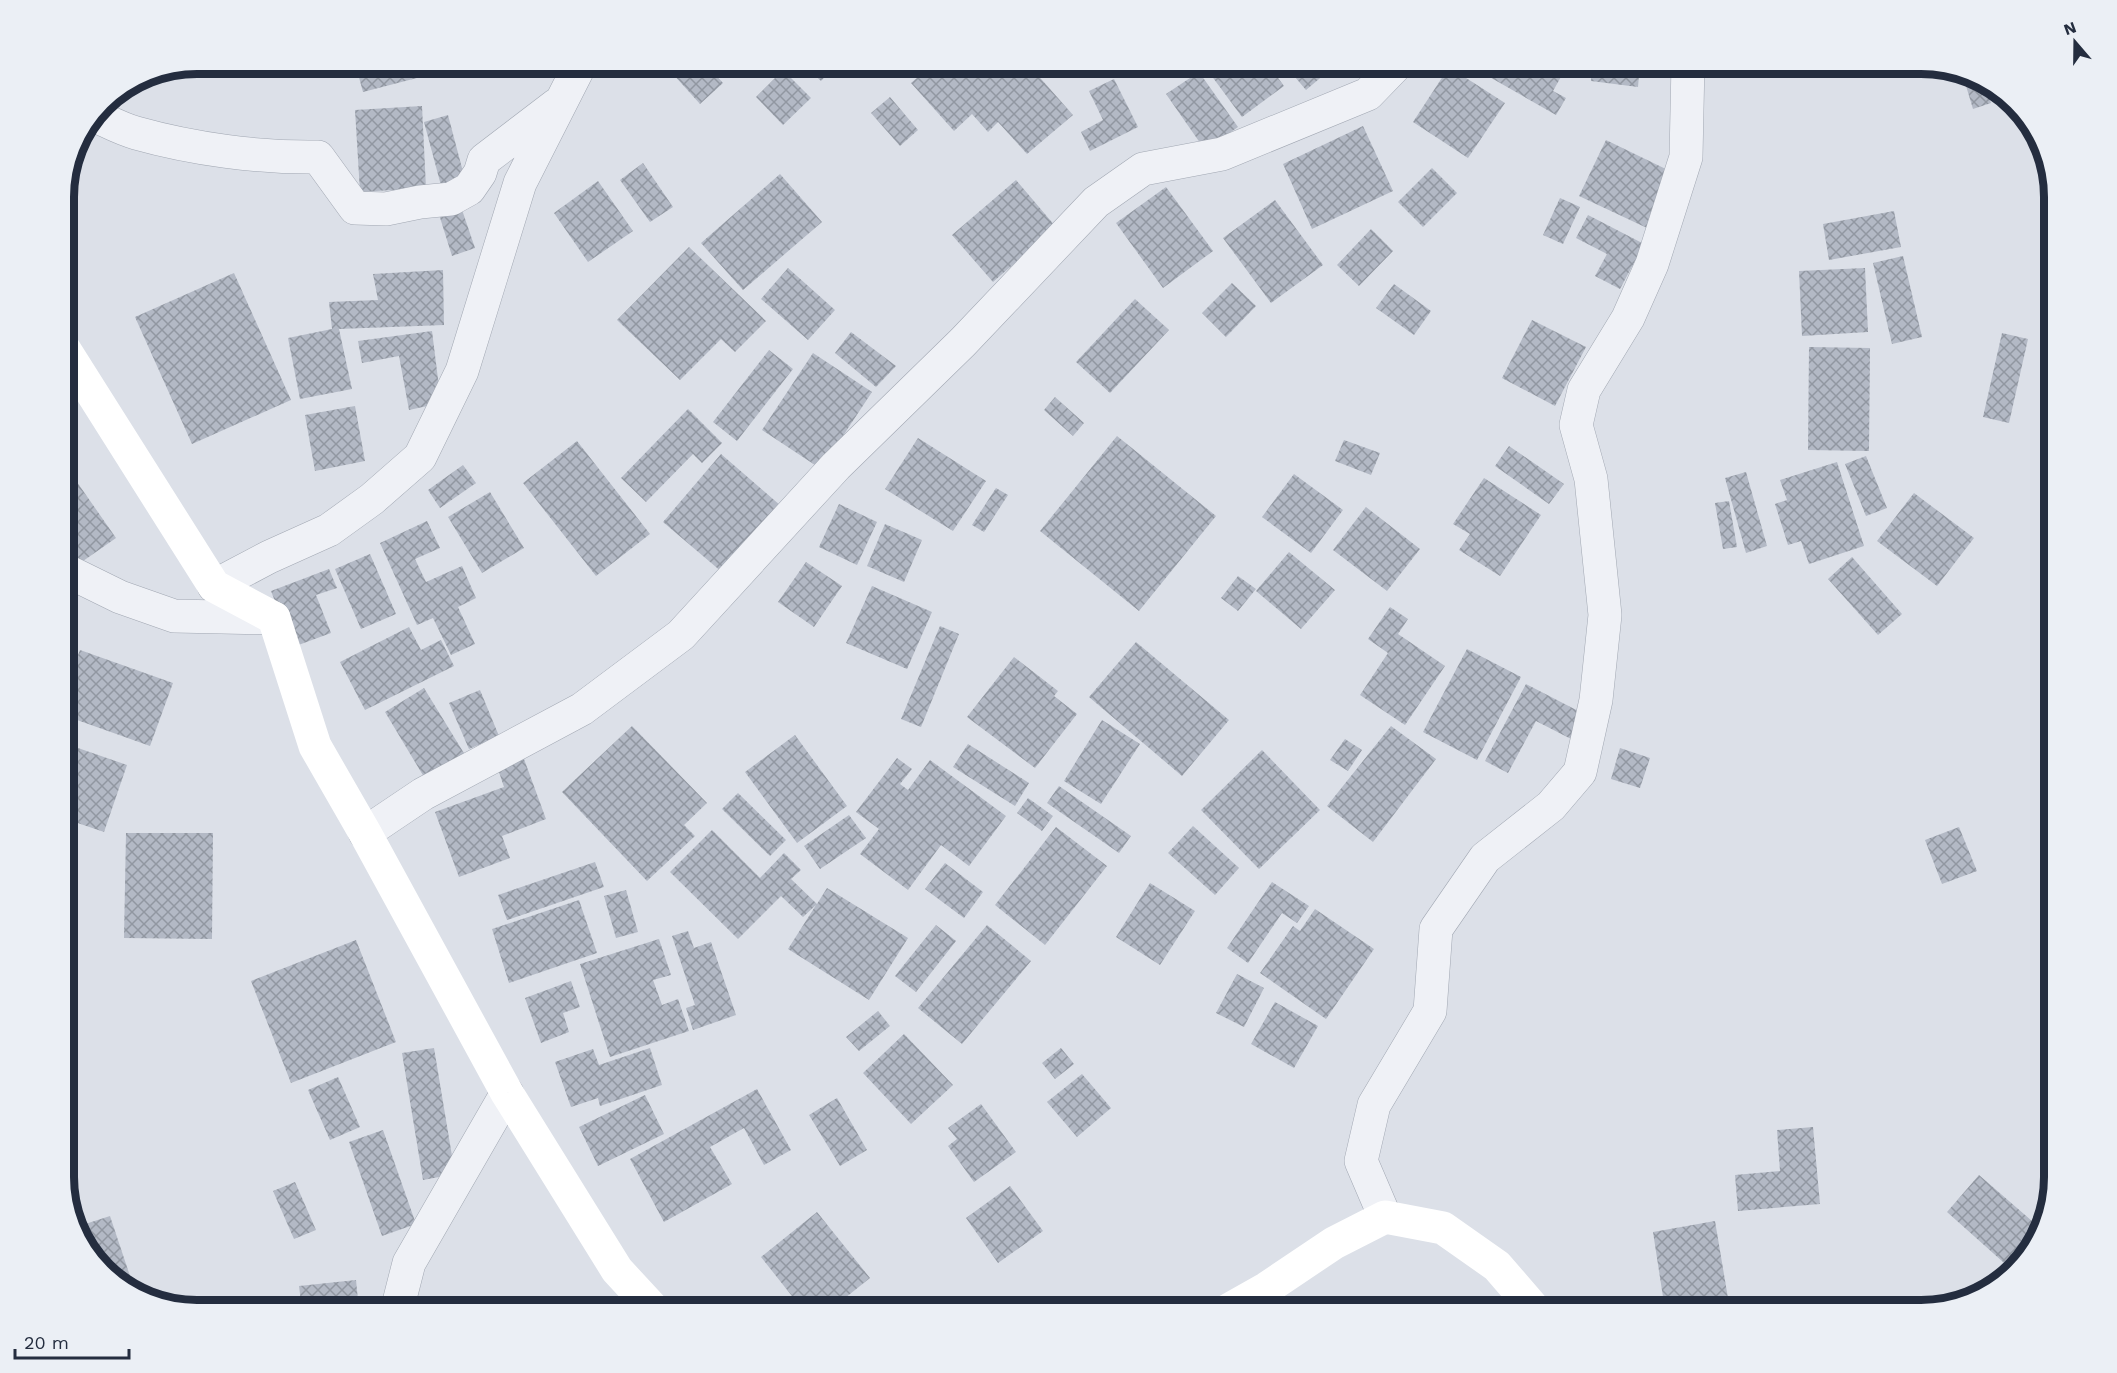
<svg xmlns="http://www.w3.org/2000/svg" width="2117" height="1373" viewBox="0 0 2117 1373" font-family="'Work Sans',sans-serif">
<defs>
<pattern id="building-cross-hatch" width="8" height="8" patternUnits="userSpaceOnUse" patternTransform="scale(1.5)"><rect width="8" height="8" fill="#b3b9c5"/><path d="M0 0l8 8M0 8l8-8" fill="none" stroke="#9197a1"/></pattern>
</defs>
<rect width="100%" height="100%" fill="#dce0e8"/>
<path fill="url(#building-cross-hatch)" d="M355 63H438L440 72 363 92Z
M663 63H705L723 83 700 104Z
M802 63H838L821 81Z
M934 63H1027L1073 115 1027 154 998 122 988 132 972 114 954 131 911 83Z
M1210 63H1267L1284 86 1242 117 1205 67Z
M1283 63H1338L1306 90Z
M1465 63H1558L1566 68 1553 91 1566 98 1556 115Z
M1593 63H1640L1638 87 1591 81Z
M1449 67 1505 103 1468 158 1413 122Z
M783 70 811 98 783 125 756 97Z
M1199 72 1238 127 1205 150 1166 94Z
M1963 76 1984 82 1991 103 1973 109Z
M1114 79 1138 127 1090 151 1081 132 1103 120 1089 91Z
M1995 85 2013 105 2002 108Z
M890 97 918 130 900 146 871 113Z
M422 106 426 188 360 192 355 110Z
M448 115 467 187 443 193 424 122Z
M1363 126 1393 191 1312 229 1283 164Z
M1606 140 1674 173 1647 228 1579 196Z
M643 163 673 207 650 222 620 180Z
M1432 168 1457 193 1423 227 1398 202Z
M780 174 822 222 743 290 701 243Z
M1016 180 1056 227 993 282 952 235Z
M598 181 633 231 588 262 554 213Z
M1166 187 1213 251 1163 288 1116 223Z
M1560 198 1580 207 1563 244 1543 235Z
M1275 200 1323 265 1271 303 1223 238Z
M459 201 475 248 452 256 437 208Z
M1894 211 1901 247 1829 260 1823 224Z
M1588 215 1644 244 1620 289 1595 276 1607 254 1576 238Z
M1371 229 1393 251 1359 286 1337 265Z
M689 247 766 321 735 352 721 339 680 380 617 320Z
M1903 256 1922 337 1892 344 1873 263Z
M788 268 835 310 808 340 761 299Z
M1865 268 1868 332 1802 336 1799 271Z
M443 270 444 325 339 329 352 389 300 399 288 338 332 329 329 302 378 300 373 274Z
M234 273 291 400 192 444 135 317Z
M1232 283 1256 306 1226 337 1202 313Z
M1394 284 1431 311 1414 335 1376 308Z
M1135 299 1169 330 1110 393 1076 362Z
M1532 320 1586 347 1555 406 1502 378Z
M432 331 441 403 409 410 399 356 362 363 358 341Z
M851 332 896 366 876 387 835 353Z
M2002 333 2028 339 2009 423 1983 417Z
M1809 347 1870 348 1869 451 1808 450Z
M769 350 793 369 737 441 713 422Z
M813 353 872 392 821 469 762 430Z
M1055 397 1084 423 1073 436 1044 410Z
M355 406 365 461 315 471 305 415Z
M688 409 722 443 702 463 693 454 646 502 621 478Z
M1117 436 1216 516 1139 611 1040 531Z
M918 438 986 481 953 531 885 489Z
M1344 440 1380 453 1371 475 1335 461Z
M577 441 650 534 596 576 523 483Z
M1509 446 1564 484 1549 504 1495 466Z
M721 454 781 506 723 573 663 522Z
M1866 456 1887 508 1866 516 1845 464Z
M63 462 116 538 63 575Z
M1837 462 1864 546 1809 564 1801 541 1788 545 1775 504 1787 500 1780 480Z
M463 465 476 483 440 508 428 490Z
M1746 472 1767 546 1746 553 1725 478Z
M1294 474 1343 510 1311 553 1262 517Z
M1484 478 1541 515 1500 576 1459 550 1470 534 1453 524Z
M996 488 1008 495 984 532 972 525Z
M490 492 524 548 482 573 448 517Z
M1914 493 1974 538 1937 586 1877 541Z
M1729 501 1737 547 1723 549 1715 503Z
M839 504 877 522 857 565 819 547Z
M1366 507 1420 549 1387 591 1333 550Z
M427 521 440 548 415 559 426 582 462 566 476 598 458 607 475 644 451 655 433 618 417 625 380 543Z
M885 524 922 540 904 582 867 566Z
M1289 552 1335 590 1301 629 1256 591Z
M370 554 396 614 361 629 335 569Z
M1852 557 1902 614 1878 635 1828 579Z
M806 562 842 586 814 627 778 602Z
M329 569 337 588 316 595 331 633 293 647 271 591Z
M1238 576 1256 589 1238 611 1221 598Z
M872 586 932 612 907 669 846 643Z
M1390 607 1408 619 1398 634 1445 666 1405 725 1360 695 1388 653 1368 639Z
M940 626 959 634 921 727 901 719Z
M409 627 421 650 441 640 454 666 365 710 340 662Z
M1136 642 1229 720 1182 776 1089 697Z
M1467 649 1521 677 1477 760 1423 732Z
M80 650 173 683 150 746 63 715V693Z
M1014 657 1058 691 1054 696 1077 714 1035 768 967 717Z
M1526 684 1586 715 1573 740 1536 721 1508 773 1485 761Z
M424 688 470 763 430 787 385 712Z
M480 690 499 736 469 749 449 703Z
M1102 720 1140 744 1101 804 1064 781Z
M632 726 707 803 684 825 695 836 647 881 562 792Z
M1391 726 1436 759 1373 842 1327 806Z
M795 735 847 806 797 843 745 772Z
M1345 739 1362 750 1348 771 1330 760Z
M968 744 1029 783 1015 806 953 767Z
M78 748 127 765 104 832 63 818V792Z
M1620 748 1650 758 1640 788 1611 779Z
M1262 750 1320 810 1259 869 1201 810Z
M897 758 912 769 900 784 908 790 930 760 1006 816 969 866 941 845 908 890 860 854 879 829 856 812Z
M524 759 546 819 502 836 510 858 459 877 435 812 504 787 498 769Z
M1059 786 1131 836 1119 853 1047 803Z
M738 793 786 840 770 856 722 809Z
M1028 798 1053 816 1042 831 1017 813Z
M849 815 866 838 820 869 804 846Z
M1193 826 1239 868 1215 895 1168 853Z
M1056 827 1107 866 1045 945 995 905Z
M1959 827 1977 871 1942 884 1925 840Z
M712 830 760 878 784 853 801 870 791 879 817 904 827 888 908 938 869 1000 788 949 816 905 803 917 781 896 738 939 670 872Z
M126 833H213L212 939 124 938Z
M595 862 604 887 507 920 498 895Z
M945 863 983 892 964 918 925 889Z
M1272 882 1309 906 1297 923 1282 913 1248 963 1227 948Z
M1150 883 1195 911 1160 965 1116 937Z
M626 890 638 932 616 938 604 896Z
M579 900 597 953 509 983 492 929Z
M1315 909 1374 949 1326 1019 1260 973 1293 926 1300 931Z
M936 925 956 941 916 992 895 976Z
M987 925 1031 961 962 1044 918 1008Z
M688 931 694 948 711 942 736 1015 693 1030 686 1008 695 1005 672 936Z
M659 939 671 975 653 980 662 1005 678 999 689 1031 610 1057 580 964Z
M356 940 396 1042 291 1083 251 981Z
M1237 974 1264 988 1244 1027 1216 1013Z
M571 981 580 1007 563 1013 569 1032 541 1043 525 998Z
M1275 1002 1318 1026 1294 1068 1251 1044Z
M878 1011 890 1026 859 1051 846 1037Z
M904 1034 953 1085 911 1124 863 1073Z
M434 1048 455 1174 423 1180 402 1053Z
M650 1048 662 1085 600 1106 598 1098 571 1107 555 1062 593 1049 599 1065Z
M1061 1048 1074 1064 1055 1079 1042 1063Z
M1082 1074 1111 1108 1077 1137 1047 1102Z
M338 1077 360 1127 330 1140 308 1090Z
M757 1089 791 1150 764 1165 744 1128 710 1147 732 1184 664 1222 630 1159Z
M645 1095 664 1134 598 1166 579 1127Z
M837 1098 867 1150 840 1166 809 1115Z
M981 1104 1016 1152 974 1182 948 1146 957 1139 948 1128Z
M1813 1127 1820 1204 1738 1211 1735 1175 1780 1171 1777 1130Z
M383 1130 416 1224 382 1236 349 1142Z
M1979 1175 2039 1227 2033 1245 2012 1270 1947 1212Z
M295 1182 316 1230 294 1239 273 1191Z
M1010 1186 1043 1231 998 1263 966 1218Z
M817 1212 870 1278 830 1310H803L761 1257Z
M110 1216 132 1282 121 1286 81 1244 76 1227Z
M1715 1221 1730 1310H1665L1653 1232Z
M356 1280 359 1310H302L299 1286Z"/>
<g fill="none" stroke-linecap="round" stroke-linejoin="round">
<defs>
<path id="minor" d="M93 115C107 121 121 129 136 133 193 149 259 158 318 157L355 208 386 209 420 202 451 199 469 189 480 173 484 160 556 105
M63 569 120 597 174 616 274 618
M214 586 269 557 329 530 372 499 420 457 462 371 520 183 581 63
M365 833 423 794 582 709 681 635 836 466 963 342 1096 202 1143 169 1222 154 1368 94 1398 63
M1385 1217 1361 1161 1374 1105 1430 1011 1436 929 1485 858 1551 806 1580 772 1596 700 1605 615 1591 479 1576 425 1584 390 1628 318 1652 264 1686 157 1688 63
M397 1310 409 1263 507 1093"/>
</defs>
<use href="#minor" stroke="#a1a7b2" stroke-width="34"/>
<use href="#minor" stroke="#eff1f6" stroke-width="33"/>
<path stroke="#fff" stroke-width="33" d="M63 347 214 586 274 618 315 746 365 833 507 1093 617 1270 654 1310
M1228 1310 1267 1288 1334 1243 1385 1217 1443 1228 1497 1266 1535 1310"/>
</g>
<path d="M0 0H2117V1373H0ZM197 74H1921A123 123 0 0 1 2044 197V1177A123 123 0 0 1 1921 1300H197A123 123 0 0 1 74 1177V197A123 123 0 0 1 197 74Z" fill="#ebeff5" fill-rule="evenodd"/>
<path fill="none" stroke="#242d3f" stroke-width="8" d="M197 74H1921A123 123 0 0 1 2044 197V1177A123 123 0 0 1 1921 1300H197A123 123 0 0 1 74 1177V197A123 123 0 0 1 197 74Z"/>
<g transform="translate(2075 42) rotate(340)" stroke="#ebeff5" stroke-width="4.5" paint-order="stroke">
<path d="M0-4.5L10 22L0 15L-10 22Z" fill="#242d3f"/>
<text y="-9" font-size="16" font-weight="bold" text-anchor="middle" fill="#242d3f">N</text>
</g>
<path d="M15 1349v9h114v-9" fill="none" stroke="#242d3f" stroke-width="3"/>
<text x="24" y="1349" font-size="18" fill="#242d3f" stroke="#ebeff5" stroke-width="4.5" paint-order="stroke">20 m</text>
</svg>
